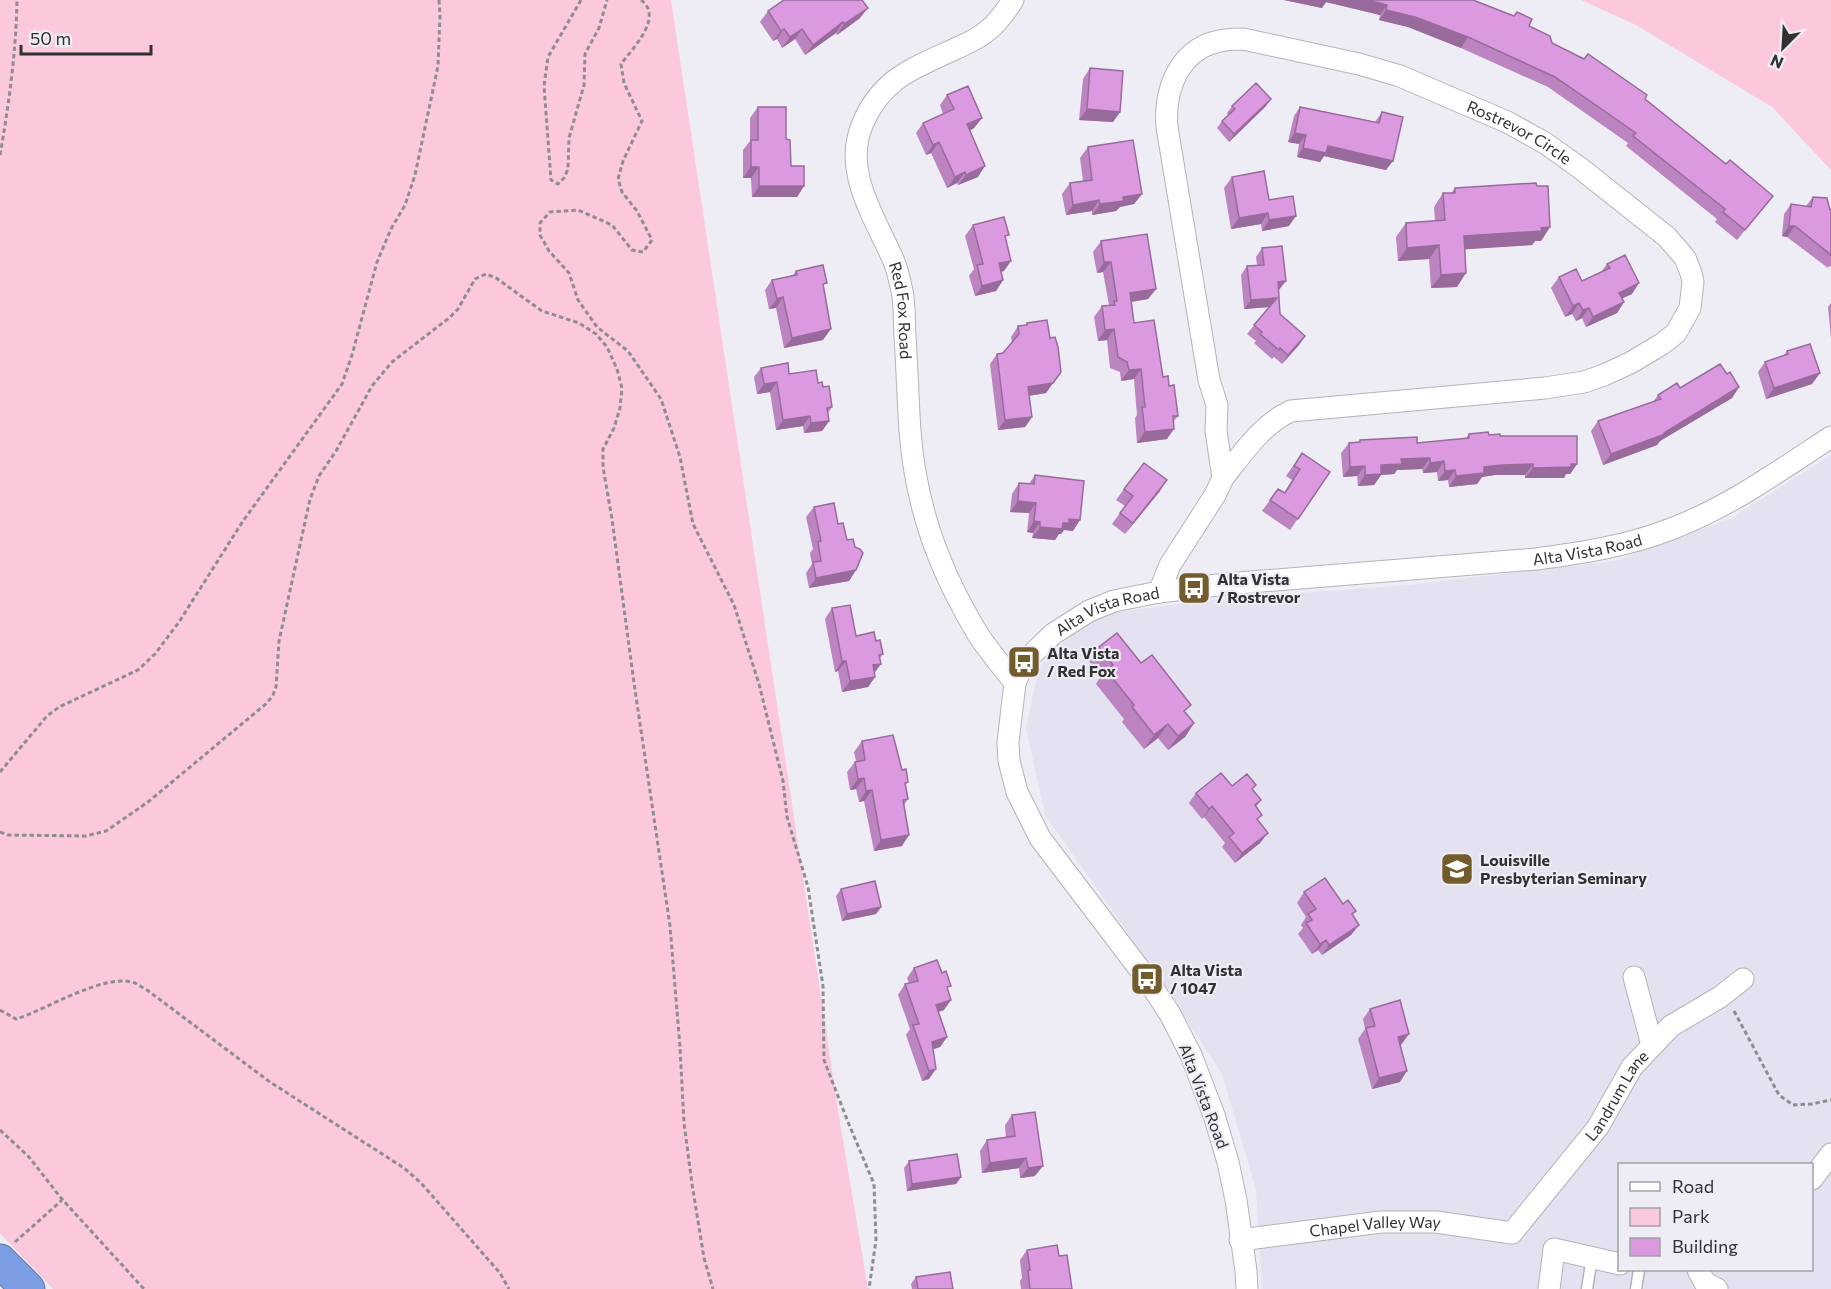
<svg xmlns="http://www.w3.org/2000/svg" width="1831" height="1289" viewBox="0 0 1831 1289" font-family="Commissioner,sans-serif">
<rect width="100%" height="100%" fill="#eeedf5"/>
<path fill="#e4e1f1" fill-rule="evenodd" d="M1831 455V1289H1262L1256 1190 1222 1074 1152 967 1045 815 1026 728 1039 667 1092 616 1206 600 1408 585 1615 561 1730 519ZM1620 1164H1812V1270H1620Z"/>
<path fill="#fbc9db" d="M0 0H671L840 1123 868 1289H53L0 1233Z
M1581 0H1831V170L1772 107 1636 25Z"/>
<g fill="none" stroke-linecap="round" stroke-linejoin="round">
<defs>
<path id="lane" d="M1587 1289 1592 1257
M1636 1289 1639 1270"/>
<g id="street">
<path id="s1" d="M1013 0C1006 11 998 23 987 31 978 39 966 44 955 49 914 68 882 78 863 123 841 172 877 220 895 264 898 272 900 282 902 291 905 305 904 321 905 336 907 368 908 400 910 431 916 508 939 570 979 636 990 652 1003 668 1015 683"/>
<path id="s2" d="M1159 592 1170 565 1215 495 1223 478 1216 431 1217 405 1209 380 1167 127C1164 88 1180 46 1225 40 1231 39 1237 39 1243 39L1359 64 1400 76 1507 122 1545 143 1580 168 1667 237 1685 258 1691 273 1693 282 1690 308 1676 333 1662 344 1630 363 1604 375 1584 382 1545 388 1291 411C1262 424 1243 453 1223 478"/>
<path d="M1634 977 1652 1045"/>
<path d="M1812 1179 1831 1154"/>
<path id="s3" d="M1240 1240 1381 1222H1436L1512 1233 1598 1127 1632 1067 1671 1026 1720 997 1743 979"/>
<path d="M1698 1270 1705 1283 1717 1289"/>
<path id="s4" d="M1247 1289 1246 1271 1236 1200 1228 1162 1214 1115 1191 1055 1170 1014 1147 979 1040 838 1017 792 1009 761 1008 742 1015 683 1024 662 1053 634 1089 611 1114 601 1159 592 1226 584 1536 559C1581 553 1628 546 1671 529 1729 507 1779 471 1831 437"/>
<path d="M1549 1289 1554 1249 1620 1264"/>
</g>
<path id="highway" d="M0 1261 28 1289"/>
</defs>
<use href="#lane" stroke="#b4b2bb" stroke-width="13"/>
<use href="#street" stroke="#b4b2bb" stroke-width="23"/>
<use href="#highway" stroke="#6277a5" stroke-width="35"/>
<path stroke="#8e8d93" stroke-width="3" stroke-dasharray="4.5 3" stroke-linecap="butt" d="M581 0 548 57 544 86 551 180 558 184 564 178 568 169 569 138 584 85 585 54 599 28 607 0
M641 0C664 17 633 48 621 64L624 83 642 121 623 161 618 179 622 192 637 211 652 240 643 252 632 250 612 225 578 210 550 212 540 223V235L549 251 569 273 578 300 597 327 628 351 661 399 680 457 693 524 734 605 759 684 783 781 787 817 808 887 823 986 824 1060 848 1122 874 1184 876 1240 869 1289
M0 155C9 104 16 52 17 0
M0 772 47 716 59 707 138 670 155 654 179 622 243 521 342 384 352 355 377 262 391 229 405 205 415 175 438 66 440 15 439 0
M0 832 8 835 86 836 106 831 148 802 267 703 273 695 276 687 279 641 310 499 319 476 336 451 372 386 392 362 449 318 458 309 475 279 486 274 496 278 542 311 579 323 596 334 607 347 617 369 622 388 620 408 614 428 603 449V467L612 519 634 683 670 926 680 1047 684 1123 692 1184 704 1258 713 1289
M0 1010 16 1019C46 1010 105 972 135 983 139 985 143 988 147 990L270 1082 404 1168 421 1183 500 1273 509 1289
M1734 1011 1779 1095 1793 1105 1811 1104 1831 1100
M0 1130 29 1157 61 1198 144 1289
M15 1242 62 1200"/>
<use href="#lane" stroke="#fff" stroke-width="10"/>
<use href="#street" stroke="#fff" stroke-width="21"/>
<use href="#highway" stroke="#7c9de3" stroke-width="33"/>
</g>
<path fill="#bc84c1" d="M1284 0H1473L1514 16 1517 12 1529 26 1552 43 1645 99 1726 164 1773 196 1737 240 1715 222 1717 219 1626 146 1628 143 1548 87 1461 48 1408 27 1379 20 1380 15 1326 2 1322 8Z
M768 11 860 18 837 35 836 33 805 55 795 39 782 48 777 39 773 41 760 22Z
M1090 68 1120 112 1113 122 1079 120 1083 79Z
M947 95 982 118 974 128 970 131 978 177 958 185 957 183 947 188 931 153 926 155 916 133 923 123 943 114 940 105Z
M1232 106H1266L1229 142 1217 128 1222 121 1228 115 1227 113Z
M758 107 786 139 791 166 804 186 797 197H752L751 178H743V150L750 141V118Z
M1300 107 1375 122 1382 112 1386 170 1324 156 1320 162 1297 157 1299 144 1288 142 1294 116Z
M1088 147 1142 194 1134 204 1120 207 1116 211 1092 215V211L1066 215 1062 194 1070 183 1083 181 1080 158Z
M1232 177 1269 200 1289 226 1262 231 1261 224 1231 229 1224 188Z
M1537 186 1550 227 1541 241H1535L1532 245 1465 249 1457 287 1431 288 1429 259 1398 261 1396 237 1406 223 1435 221 1434 207 1443 193H1451L1455 188Z
M1813 197 1831 210V267L1829 266 1828 268 1787 237 1782 236 1784 214 1791 204 1806 206Z
M973 225 1006 239 1004 271 1001 272 1003 280 996 291 975 296 969 276 974 269 965 236Z
M1101 241 1156 289 1148 299 1132 302 1134 323 1163 377 1169 386 1178 416 1173 422 1167 439 1137 443 1135 418 1137 415 1134 379 1121 381 1120 372 1110 368 1107 340 1098 341 1094 317 1102 306 1109 305 1103 272 1097 273 1093 252Z
M1262 248 1279 290 1280 314 1305 336 1299 345 1282 364 1274 357 1272 359 1254 343 1256 341 1247 334 1269 307 1244 309 1241 275 1247 266 1257 265 1256 257Z
M1607 264 1632 294 1622 298 1624 302 1617 313 1586 327 1582 318 1576 321 1572 314 1565 317 1551 288 1559 277 1582 281 1601 272Z
M796 271 823 288V340L784 348 776 308 769 309 765 290 772 280 793 275Z
M1831 303V338L1828 307Z
M1027 323 1050 338 1061 372 1046 393 1029 396 1032 417 1025 427 998 430 990 364 997 354 1003 353 1012 343 1011 337 1018 326 1025 325Z
M1787 351 1820 373 1812 384 1766 399 1758 372 1765 362 1784 355Z
M761 368 789 374 818 383 823 387 832 407 828 413 829 421 822 431 804 433 803 426 776 430 770 392 757 394 754 377Z
M1727 374 1739 387 1732 398 1660 441 1657 445 1603 465 1591 431 1598 421 1653 402 1658 395Z
M1469 434 1489 435 1500 436 1577 464 1570 474H1566L1564 478H1525V475H1495L1482 477 1477 484 1449 487 1448 480 1438 481 1437 472 1423 473 1422 469 1397 470 1394 474 1381 475 1374 485 1358 486 1357 476 1343 477 1341 453 1349 443 1358 442 1360 440 1417 443 1466 438Z
M1302 453 1330 472 1290 530 1262 511 1278 489 1284 493 1292 480 1286 476Z
M1035 475 1073 531 1064 530 1061 534H1059L1055 540 1032 538 1033 533 1027 532 1029 513 1010 512 1012 494 1019 483 1029 484Z
M1124 489 1160 491 1125 534 1112 524 1125 506 1116 500Z
M814 507 838 524 856 570 849 581 809 588 806 573 812 564 810 553 813 549 806 517Z
M832 608 856 636 876 641 883 654 880 658 874 673 875 677 868 687 842 692 838 671 835 672 825 619Z
M1099 647 1141 663 1194 723 1185 737 1168 750 1158 738 1144 749 1122 722 1124 719 1096 684 1101 676 1089 661Z
M862 741 902 770 908 782 905 786 908 799 904 805 902 846 874 851 864 801 859 802 856 789 850 790 847 772 855 762 856 761 854 752Z
M1232 786 1253 790 1261 800 1256 807 1260 843 1235 863 1222 847 1225 843 1204 817 1202 819 1189 803 1196 793Z
M841 889 881 907 876 914 842 921 836 896Z
M1304 892 1343 904 1359 925 1351 935 1322 955 1318 950 1312 954 1298 934 1303 928 1301 925 1306 917 1297 903Z
M914 968 948 990 944 1010 938 1012 947 1037 940 1047 933 1049 929 1079 922 1081 906 1035 910 1029 898 995 905 984 909 983 907 978Z
M1370 1009 1401 1045H1400V1082L1372 1089 1358 1039 1365 1029 1363 1019Z
M1012 1115 1035 1176 1020 1178 1019 1168 982 1173 980 1151 987 1140 1006 1138 1005 1125Z
M909 1161 961 1177 956 1184 907 1191 904 1168Z
M1027 1250 1059 1256 1072 1289H1021L1020 1281 1022 1278 1020 1260Z
M916 1277 953 1289H912L911 1284Z"/>
<path fill="#996b9d" d="M1284 0H1368L1387 5 1380 15 1326 2 1322 8Z
M868 8 860 18 837 35 844 24Z
M1386 10 1415 17 1468 37 1461 48 1408 27 1379 20Z
M843 22 836 33 805 55 813 45Z
M784 29 777 39 773 41 781 31Z
M802 29 795 39 782 48 790 37Z
M1271 99 1266 106 1229 142 1234 134Z
M1087 109 1120 112 1113 122 1079 120Z
M982 118 974 128 960 135 967 124Z
M1295 133 1306 135 1299 144 1288 142Z
M939 142 931 153 926 155 933 145Z
M1328 146 1393 161 1386 170 1324 156 1320 162 1297 157 1303 148Z
M985 166 978 177 958 185 966 175Z
M751 167H759L751 178H743Z
M965 172 957 183 947 188 955 177Z
M759 186H804L797 197H752Z
M1142 194 1134 204 1120 207 1116 211 1092 215 1100 204 1123 197Z
M1099 200 1092 211 1066 215 1073 205Z
M1268 213 1261 224 1231 229 1239 218Z
M1296 216 1289 226 1262 231 1269 220Z
M1789 226H1795L1787 237 1782 236Z
M1550 227 1541 241H1535L1532 245 1455 250 1464 236Z
M1439 245 1429 259 1398 261 1407 248Z
M1011 261 1004 271 992 274 999 263Z
M1104 262H1111L1103 272 1097 273Z
M1466 273 1457 287 1431 288 1441 275Z
M1003 280 996 291 975 296 982 286Z
M1286 281 1279 290 1278 282Z
M1639 283 1632 294 1612 303 1619 293Z
M1156 289 1148 299 1123 303 1130 293Z
M783 297 776 308 769 309 777 299Z
M1277 298 1270 307 1244 309 1251 300Z
M1624 302 1617 313 1586 327 1593 317Z
M1579 303 1572 314 1565 317 1573 306Z
M1589 308 1582 318 1576 321 1583 310Z
M831 329 823 340 784 348 792 338Z
M1114 329 1107 340 1098 341 1105 330Z
M1305 336 1299 345 1282 364 1288 355Z
M1141 369 1134 379 1121 381 1129 370Z
M1820 373 1812 384 1766 399 1774 388Z
M777 382 770 392 757 394 764 384Z
M1053 383 1046 393 1021 397 1028 387Z
M1739 387 1732 398 1660 441 1657 445 1603 465 1611 454 1664 433Z
M810 416 803 426 776 430 783 420Z
M1032 417 1025 427 998 430 1005 420Z
M829 421 822 431 804 433 811 423Z
M1174 429 1167 439 1137 443 1145 432Z
M1430 458 1422 469 1397 470 1394 474 1381 475 1374 485 1358 486 1365 475 1381 465 1401 459Z
M1444 461 1437 472 1423 473 1430 463Z
M1533 464 1525 475H1495L1482 477 1477 484 1449 487 1456 476 1484 467 1502 465Z
M1571 464H1577L1570 474H1566L1564 478H1525L1533 468Z
M1365 466 1357 476 1343 477 1350 467Z
M1455 470 1448 480 1438 481 1445 471Z
M1167 480 1160 491 1125 534 1133 523Z
M1018 501 1036 503 1029 513 1010 512Z
M1069 519 1080 520 1073 531 1064 530 1061 534H1059L1055 540 1032 538 1040 527 1063 523Z
M1034 521 1040 522 1033 533 1027 532Z
M856 570 849 581 809 588 816 578Z
M842 661H846L838 671 835 672Z
M881 664 873 675V665Z
M875 677 868 687 842 692 850 681Z
M1194 723 1185 737 1168 750 1178 736Z
M1168 724 1158 738 1144 749 1154 735Z
M864 778 856 789 850 790 858 779Z
M872 790 864 801 859 802 866 791Z
M1212 806 1204 817 1202 819 1209 809Z
M1268 833 1260 843 1235 863 1242 853Z
M909 835 902 846 874 851 881 840Z
M881 907 876 914 842 921 847 914Z
M1359 925 1351 935 1322 955 1329 945Z
M1326 940 1318 950 1312 954 1320 944Z
M951 1000 944 1010 929 1015 936 1005Z
M1409 1034 1401 1045 1390 1048 1398 1037Z
M947 1037 940 1047 925 1052 932 1042Z
M936 1069 929 1079 922 1081 929 1071Z
M1407 1071 1400 1082 1372 1089 1379 1078Z
M1026 1158 1019 1168 982 1173 990 1163Z
M1043 1166 1035 1176 1020 1178 1028 1168Z
M961 1177 956 1184 907 1191 912 1184Z"/>
<path fill="#db99e0" stroke="#996b9d" stroke-width="1.5" d="M784 0H862L868 8 844 24 843 22 813 45 802 29 790 37 784 29 781 31 768 11Z
M1368 0H1473L1514 16 1517 12 1532 19 1529 26 1550 36 1552 43 1584 59 1588 54 1647 95 1645 99 1726 164 1730 160 1773 196 1745 230 1723 212 1725 209 1633 136 1636 133 1555 77 1468 37 1415 17 1386 10 1387 5Z
M1090 68 1123 71 1120 112 1087 109Z
M1256 83 1271 99 1234 134 1222 121 1235 109 1232 106Z
M968 86 982 118 967 124 985 166 966 175 965 172 955 177 939 142 933 145 923 123 954 109 947 95Z
M758 107H786V139L790 140 791 166H804V186H759V167H751V140H758Z
M1300 107 1379 123 1382 112 1403 117 1393 161 1328 146 1326 153 1303 148 1306 135 1295 133Z
M1133 140 1142 194 1123 197 1124 201 1100 204 1099 200 1073 205 1070 183 1092 180 1088 147Z
M1264 171 1269 200 1293 196 1296 216 1269 220 1268 213 1239 218 1232 177Z
M1536 183 1537 186H1548L1550 227 1541 228 1542 231 1464 236 1466 273 1441 275 1439 245 1407 248 1406 223 1445 220 1443 193H1455V188Z
M1813 197 1827 198 1830 210H1831V255L1795 226H1789L1791 204 1811 207Z
M1004 217 1009 235 1005 236 1011 261 999 263 1003 280 982 286 977 265 983 264 973 225Z
M1147 234 1156 289 1130 293 1134 323 1154 320 1163 377 1168 376 1169 386 1174 385 1178 416H1173L1174 429 1145 432 1142 407H1145L1141 369 1129 370 1127 362 1118 357 1114 329 1105 330 1102 306 1115 305 1114 301H1117L1111 262H1104L1101 241Z
M1282 246 1286 281 1278 282 1280 314 1305 336 1288 355 1280 348 1279 350 1260 334 1262 332 1254 325 1277 298 1251 300 1247 266 1264 265 1262 248Z
M1625 255 1639 283 1619 293 1624 302 1593 317 1589 308 1583 310 1579 303 1573 306 1559 277 1576 269 1582 281 1610 268 1607 264Z
M823 265 827 283 823 284 831 329 792 338 783 297 777 299 772 280 797 275 796 271Z
M1047 320 1050 338 1055 337 1058 347 1061 372 1053 383 1028 387 1032 417 1005 420 997 354 1003 353 1019 334 1018 326 1027 325V323Z
M1810 344 1820 373 1774 388 1765 362 1788 354 1787 351Z
M788 363 789 374 816 370 818 383 822 382 823 387 829 386 832 407 827 408 829 421 811 423 810 416 783 420 777 382 764 384 761 368Z
M1720 364 1727 374 1730 372 1739 387 1664 433 1665 434 1611 454 1598 421 1661 399 1658 395 1677 383 1680 388Z
M1488 432 1489 435 1500 434V436H1577V464H1571V467L1533 468V464L1502 465 1484 467V473L1456 476 1455 470 1445 471 1444 461 1430 463V458L1401 459 1402 464 1381 465V474L1365 475V466L1350 467 1349 443 1360 442V440L1417 437V443L1469 438V434Z
M1302 453 1330 472 1298 519 1270 500 1278 489 1285 493 1300 469 1294 466Z
M1144 463 1167 480 1133 523 1120 513 1133 496 1124 489Z
M1035 475 1084 481 1080 520 1069 519V523H1063L1062 529 1040 527V522L1034 521 1036 503 1018 501 1019 483 1034 484Z
M834 503 838 524 843 523 847 540 853 539 855 547 860 549 863 553 856 570 816 578 813 562 821 561 818 542 821 541 814 507Z
M850 605 856 636 874 632 876 641 880 640 883 654 879 655 881 664 873 665 875 677 850 681 846 661H842L832 608Z
M1117 633 1141 663 1152 655 1191 705 1184 711 1194 723 1178 736 1168 724 1154 735 1132 707 1134 705 1106 670 1113 665 1099 647Z
M893 735 902 770 906 769 908 782 905 783 908 799 903 800 909 835 881 840 872 790 866 791 864 778 858 779 855 762 865 760 862 741Z
M1221 773 1232 786 1247 774 1256 785 1252 789 1261 800 1255 805 1262 815 1257 819 1268 833 1242 853 1229 837 1234 833 1212 806 1209 809 1196 793Z
M1325 878 1343 904 1348 900 1356 911 1352 914 1359 925 1329 945 1326 940 1320 944 1306 923 1312 920 1308 914 1316 909 1304 892Z
M875 881 881 907 847 914 841 889Z
M937 960 942 973 946 971 951 986 947 987 951 1000 936 1005 947 1037 932 1042 936 1069 929 1071 913 1025 919 1024 905 984 918 981 914 968Z
M1400 1000 1409 1034 1398 1037 1407 1071 1379 1078 1366 1028 1375 1026 1370 1009Z
M1035 1112 1043 1166 1028 1168 1026 1158 990 1163 987 1140 1015 1136 1012 1115Z
M957 1154 961 1177 912 1184 909 1161Z
M1057 1245 1059 1256 1067 1255 1072 1289H1030L1028 1271 1030 1270 1027 1250Z
M950 1272 953 1289H918L916 1277Z"/>
<defs>
<symbol id="bus-square" viewBox="-11 -11 22 22"><rect x="-9" y="-9" width="18" height="18" rx="4" fill="#725c2b" stroke="#eeedf5"/><path d="M-5-6H5V4H4V6H2V4H-2V6H-4V4H-5ZM-3.5-4V0h7V-4ZM-3.5 1.2v1.5H-2V1.2ZM2 1.2v1.5H3.5V1.2Z" fill="#fff"/></symbol>
<symbol id="university-square" viewBox="-11 -11 22 22"><rect x="-9" y="-9" width="18" height="18" rx="4" fill="#725c2b" stroke="#eeedf5"/><path d="M0-5L7-2L0 1L-7-2ZM-4 1L0 2.5L4 1V4Q0 6-4 4Z" fill="#fff"/></symbol>
</defs>
<g fill-rule="evenodd">
<use href="#bus-square" x="1175" y="569" width="38" height="38"/>
<use href="#bus-square" x="1005" y="643" width="38" height="38"/>
<use href="#university-square" x="1438" y="850" width="38" height="38"/>
<use href="#bus-square" x="1128" y="960" width="38" height="38"/>
</g>
<g text-anchor="middle" stroke-width="4.5" stroke-linejoin="round" paint-order="stroke">
<g font-size="16" fill="#313033" stroke="#eeedf5">
<text dy="6" stroke="none"><textPath href="#s2" startOffset="915">Rostrevor Circle</textPath></text>
<text dy="6" stroke="none"><textPath href="#s1" startOffset="396">Red Fox Road</textPath></text>
<text dy="6" stroke="none"><textPath href="#s4" startOffset="1278">Alta Vista Road</textPath></text>
<text dy="6" stroke="none"><textPath href="#s4" startOffset="792">Alta Vista Road</textPath></text>
<text transform="translate(1204 1096) rotate(69)" y="6">Alta Vista Road</text>
<text dy="6" stroke="none"><textPath href="#s3" startOffset="447">Landrum Lane</textPath></text>
<text dy="6" stroke="none"><textPath href="#s3" startOffset="136">Chapel Valley Way</textPath></text>
</g>
<g font-size="16" font-weight="bold" fill="#313033" stroke="#eeedf5" text-anchor="start">
<text x="1217" y="585">Alta Vista<tspan x="1217" dy="18">/ Rostrevor</tspan></text>
<text x="1047" y="659">Alta Vista<tspan x="1047" dy="18">/ Red Fox</tspan></text>
<text x="1480" y="866">Louisville<tspan x="1480" dy="18">Presbyterian Seminary</tspan></text>
<text x="1170" y="976">Alta Vista<tspan x="1170" dy="18">/ 1047</tspan></text>
</g>
</g>
<rect x="1618" y="1163" width="195" height="108" fill="#eeedf5" stroke="#a2a1a7" stroke-width="1.5"/>
<rect x="1630" y="1182" width="30" height="9" fill="#ffffff" stroke="#a2a1a7" stroke-width="1.5"/>
<text x="1672" y="1193" font-size="18" fill="#313033">Road</text>
<rect x="1630" y="1208" width="30" height="18" fill="#fbc9db" stroke="#a2a1a7" stroke-width="1.5"/>
<text x="1672" y="1223" font-size="18" fill="#313033">Park</text>
<rect x="1630" y="1238" width="30" height="18" fill="#db99e0" stroke="#a2a1a7" stroke-width="1.5"/>
<text x="1672" y="1253" font-size="18" fill="#313033">Building</text>
<g transform="translate(1783 48) rotate(204)" stroke="#eeedf5" stroke-width="4.5" paint-order="stroke">
<path d="M0-4.5L10 22L0 15L-10 22Z" fill="#313033"/>
<text y="-9" font-size="16" font-weight="bold" text-anchor="middle" fill="#313033">N</text>
</g>
<path d="M21 45v9h130v-9" fill="none" stroke="#313033" stroke-width="3"/>
<text x="30" y="45" font-size="18" fill="#313033" stroke="#eeedf5" stroke-width="4.5" paint-order="stroke">50 m</text>
</svg>
